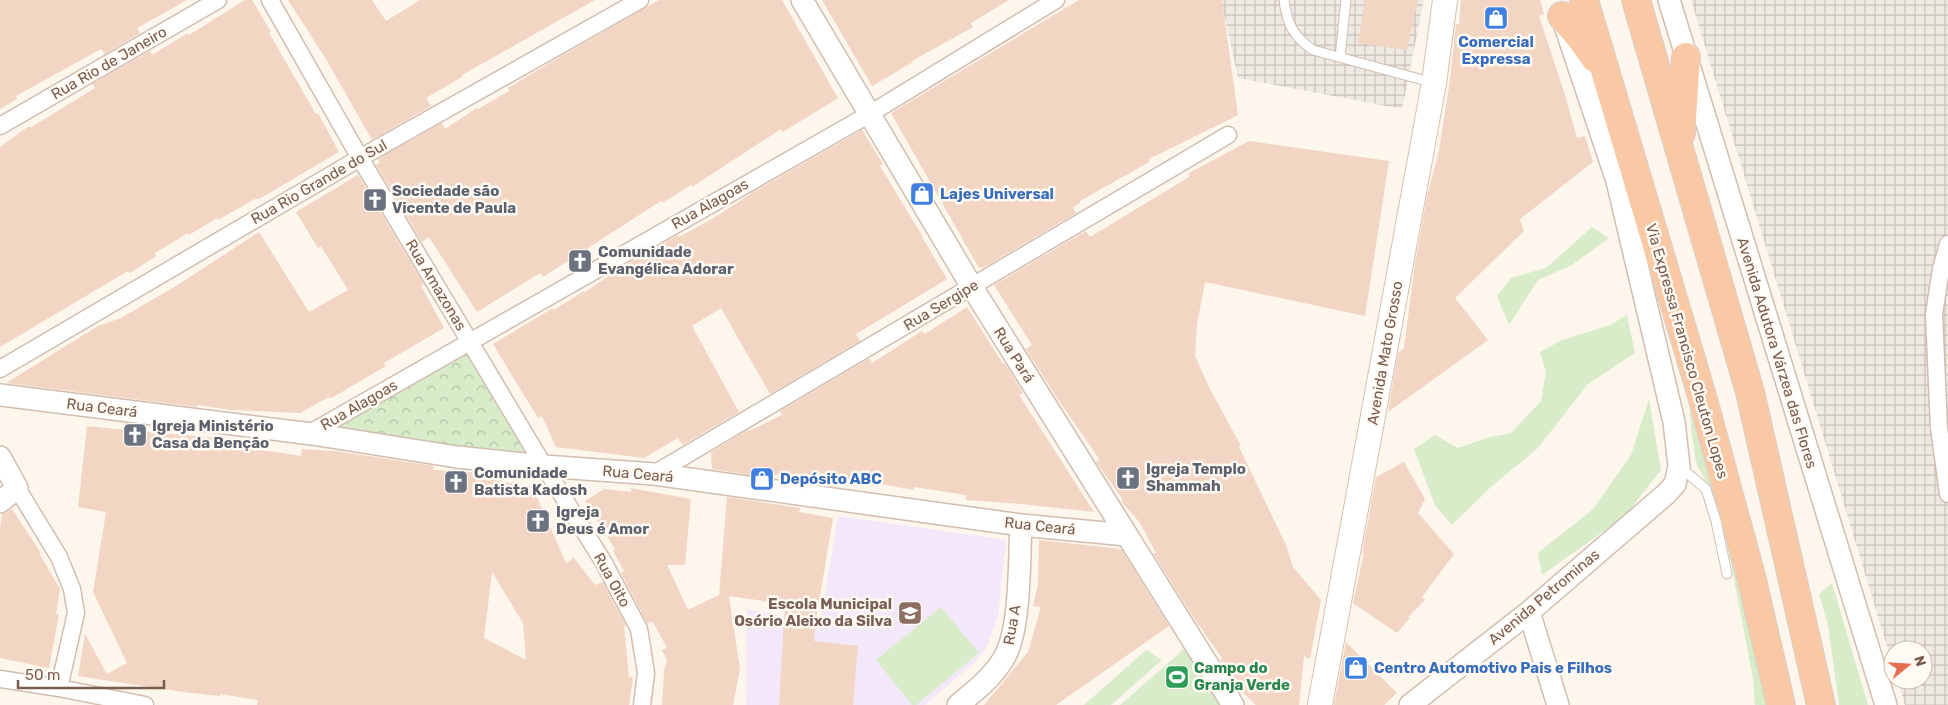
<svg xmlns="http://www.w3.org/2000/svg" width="1948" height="705" viewBox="0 0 1948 705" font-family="Rubik,sans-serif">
<defs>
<pattern id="industrial-grid" width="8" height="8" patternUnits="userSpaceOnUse" patternTransform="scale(1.25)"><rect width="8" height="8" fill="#efe9e4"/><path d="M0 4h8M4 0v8" fill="none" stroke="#c7c0bb"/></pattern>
<pattern id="park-crowns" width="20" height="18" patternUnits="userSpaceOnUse" patternTransform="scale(1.25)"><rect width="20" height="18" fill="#d8ecc9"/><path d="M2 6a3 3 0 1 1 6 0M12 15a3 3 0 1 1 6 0" fill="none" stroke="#b4c2a5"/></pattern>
</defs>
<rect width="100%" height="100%" fill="#fdf6ec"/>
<path fill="url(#industrial-grid)" d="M1221 0H1424L1402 109 1238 78Z
M1691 0H1948V705H1905L1897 680H1923V650H1893V666Z"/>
<path fill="#f3e8fa" d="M838 516 1006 540 998 616 986 648 975 662 925 705H746L747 609 820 624Z"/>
<path fill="#d8ecc9" d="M1592 227 1609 238 1572 265 1538 280 1509 325 1497 296 1511 278 1546 268Z
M1627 315 1635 353 1588 384 1537 449 1493 485 1452 525 1435 505 1414 449 1435 435 1458 448 1490 437 1511 433 1541 401 1546 372 1540 352 1562 340 1610 325Z
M1688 376 1733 530 1768 705H1755L1753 678 1725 533 1714 496 1696 463 1691 429Z
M1649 399 1661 470 1625 516 1542 575 1538 553 1592 510 1631 455Z
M1832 583 1868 705H1839L1828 625 1819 594Z
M941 607 979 653 916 705H912L876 660Z
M1184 649 1220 705H1120Z
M1146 650 1162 660 1111 705H1084Z"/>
<path fill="url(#park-crowns)" d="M470 341 544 466 310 433Z"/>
<path fill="#f3d5c3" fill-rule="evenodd" d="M0 0H187L137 28 140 33 105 54 101 49 16 96 17 99 0 109Z
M245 0H252L271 32 269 33 316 114 318 113 339 152 259 199H255L218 220 217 218 189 235 188 233 155 253 156 256 130 273 128 271 0 347V147L29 126 30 128 95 88 92 84 150 51 152 55 188 33 189 35Z
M288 0H372L386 21 420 0H595L462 75V77L426 98 431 106 372 140 326 59Z
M659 0H782L838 98 783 132 781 129 692 187 691 185 662 203 661 201 543 277 540 273 477 312 429 237 422 242 376 165 380 162 378 159 442 123 445 129 477 108 478 109 509 91 508 88 553 61Z
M822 0H1009L971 23 973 27 912 61 913 62 872 86Z
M1079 0H1222L1238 115 1149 159V162L1080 201V203L1073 207 1076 213 983 268 982 267 979 268 891 113Z
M1365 0H1418L1407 50 1358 43Z
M1461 0H1540L1544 14 1539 16 1565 95 1577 138 1585 136 1593 162 1520 219 1524 231 1455 298 1488 340 1388 412 1398 353 1404 348 1415 263 1427 197 1439 150 1450 80 1456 24H1459Z
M862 130 883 164 880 166 923 237H922L947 279 856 334 860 341 770 394 721 308 692 326 739 412 683 445 678 438 644 458 556 447 542 416 538 418 493 344 553 308 554 310 584 291 585 292 624 266 678 235 679 237 712 219 755 191Z
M1249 141 1389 161 1365 316 1205 282 1197 324 1195 356 1210 389 1241 446 1239 447 1286 545 1293 567 1321 600 1310 659 1304 656 1299 705H1256L1237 687 1220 660 1222 658 1193 617 1153 553H1156L1140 523 1121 501 1123 500 1096 462 1100 460 1059 401 1026 349 1032 345 994 285 1086 231 1090 237 1189 177V173Z
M358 175 424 284 421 286 444 328 384 363 386 366 330 399 329 397 300 413 231 410 197 405V407L6 383 98 326 121 318 176 286 259 232 309 312 348 290 321 246 318 248 296 212Z
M967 307 1003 364 1005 363 1023 393 1019 395 1094 512 1021 504 966 500V495L914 487V490L865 481 864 484 793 474V476L764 474V477L712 469 711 452 748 430 749 431 782 415 780 411 870 358 872 363 922 331 925 334Z
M126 423 144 426V427L147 428V432L257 441 256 449 301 456 302 449 335 451 434 466 433 470 503 474 502 482 532 486 566 563 574 558 595 585 603 582 626 626H624L629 677H633L629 705H257L258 700 220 694V696L183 692 78 676 85 634 107 674 127 663 93 592 106 512 78 507 87 426 125 430ZM492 572 523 623 526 660 484 638Z
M1404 462 1425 499 1418 513 1454 554 1422 597 1425 600 1408 617 1410 618 1397 633 1353 603 1364 553H1362L1376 477Z
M630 488 691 499 685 565H667L688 610 719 595 727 497 800 508 799 512 833 518 815 626 814 641 858 646 853 705H779L785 604 729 596 740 669 733 705H662L664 671 667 660 662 650 667 648 653 622 647 623 621 573 624 571 613 551 615 549 585 501 604 489 632 492Z
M12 509 41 553H39L60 589 56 614H59L49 668 0 658V528L2 514Z
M1039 540 1121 549 1169 626 1056 705H984L1028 652 1041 607 1033 606 1038 584Z
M1346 642 1397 693 1384 705H1334Z"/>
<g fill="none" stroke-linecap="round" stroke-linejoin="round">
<defs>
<path id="service" d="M1284 0C1287 24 1293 36 1313 50L1434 83
M1340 57 1346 0
M1679 466 1706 489 1716 521 1727 574"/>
<path id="minor" d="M270 0 360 158 544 466 604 563 639 629 646 673 642 705
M0 126 218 0
M1948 244 1941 269 1934 314 1939 428 1948 494
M0 369 360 158 640 0
M310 433 868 115 1056 0
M654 474 1228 135
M17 488 59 557 72 589 76 613 59 688
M0 679 59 688 145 705"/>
<path id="tertiary" d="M802 0 972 287 1233 705
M1669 0 1886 705
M0 395 312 434 457 457 544 466 654 474 1021 525 1127 535
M0 457 17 488 0 502
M1529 612 1558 705
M958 705C975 691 993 677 1004 658 1021 629 1019 560 1021 525
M1410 705 1529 612 1666 494 1675 484 1679 466 1674 422 1617 181 1564 23"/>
<path id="secondary" d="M1320 705 1434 83 1445 0"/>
<path id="trunk" d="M1584 0 1702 396 1751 576 1781 705
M1636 0 1750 392 1821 705
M1562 16 1581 38 1595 58
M1681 133 1686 57"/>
</defs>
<use href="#service" stroke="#d1beb0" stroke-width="11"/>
<use href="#minor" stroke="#d1beb0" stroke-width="19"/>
<use href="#tertiary" stroke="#d1beb0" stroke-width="24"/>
<use href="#secondary" stroke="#d6c0b0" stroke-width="26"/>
<use href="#trunk" stroke="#dad1cd" stroke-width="30"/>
<use href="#service" stroke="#fff" stroke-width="9"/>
<use href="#minor" stroke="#fff" stroke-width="16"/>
<use href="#tertiary" stroke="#fff" stroke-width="21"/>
<use href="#secondary" stroke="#fff" stroke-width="24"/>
<use href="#trunk" stroke="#f9c8a4" stroke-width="28"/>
</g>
<defs>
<symbol id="shop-square" viewBox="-11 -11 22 22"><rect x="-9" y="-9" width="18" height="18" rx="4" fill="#3f7fe0" stroke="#fffaf3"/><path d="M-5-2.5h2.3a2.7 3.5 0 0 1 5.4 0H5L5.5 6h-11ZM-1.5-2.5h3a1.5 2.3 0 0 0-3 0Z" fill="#fff"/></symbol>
<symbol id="church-square" viewBox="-11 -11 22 22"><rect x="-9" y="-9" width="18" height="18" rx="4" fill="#6b7280" stroke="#fffaf3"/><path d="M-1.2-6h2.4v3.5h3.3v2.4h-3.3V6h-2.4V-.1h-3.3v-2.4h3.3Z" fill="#fff"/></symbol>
<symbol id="school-square" viewBox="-11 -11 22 22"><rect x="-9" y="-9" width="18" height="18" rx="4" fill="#8d6e63" stroke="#fffaf3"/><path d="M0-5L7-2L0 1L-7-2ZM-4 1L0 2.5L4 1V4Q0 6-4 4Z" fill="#fff"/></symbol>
<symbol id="stadium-square" viewBox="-11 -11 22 22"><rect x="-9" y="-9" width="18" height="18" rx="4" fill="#2e9e5b" stroke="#fffaf3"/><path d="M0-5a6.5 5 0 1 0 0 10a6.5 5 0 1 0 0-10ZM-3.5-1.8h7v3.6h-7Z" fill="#fff"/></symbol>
</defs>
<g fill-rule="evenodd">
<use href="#shop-square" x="1482" y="4" width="28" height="28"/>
<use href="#shop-square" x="908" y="180" width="28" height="28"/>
<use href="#church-square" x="361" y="186" width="28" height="28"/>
<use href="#church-square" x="566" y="247" width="28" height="28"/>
<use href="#church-square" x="121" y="421" width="28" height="28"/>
<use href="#church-square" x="1114" y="464" width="28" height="28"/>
<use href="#shop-square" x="748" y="465" width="28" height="28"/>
<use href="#church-square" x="442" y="468" width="28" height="28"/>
<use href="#church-square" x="524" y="507" width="28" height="28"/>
<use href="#school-square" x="896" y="599" width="28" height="28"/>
<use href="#shop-square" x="1342" y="654" width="28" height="28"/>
<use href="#stadium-square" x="1163" y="663" width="28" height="28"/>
</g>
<g text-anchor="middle" stroke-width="5" stroke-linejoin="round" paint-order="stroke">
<g font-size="15" font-weight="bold" fill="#366cbe" stroke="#fffaf3" text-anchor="start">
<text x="1496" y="47" text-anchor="middle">Comercial<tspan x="1496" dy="17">Expressa</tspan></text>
<text x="940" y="199">Lajes Universal</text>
<text x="780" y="484">Depósito ABC</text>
<text x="1374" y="673">Centro Automotivo Pais e Filhos</text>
</g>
<g font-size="15" fill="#7a5c4d" stroke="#fffaf3">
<text transform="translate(109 63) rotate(-30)" y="5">Rua Rio de Janeiro</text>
<text transform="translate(319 182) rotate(-30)" y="5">Rua Rio Grande do Sul</text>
<text transform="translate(710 204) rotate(-30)" y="5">Rua Alagoas</text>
<text transform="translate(436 285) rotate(59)" y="5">Rua Amazonas</text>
<text transform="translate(941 305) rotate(-31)" y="5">Rua Sergipe</text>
<text transform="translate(1687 351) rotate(74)" y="5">Via Expressa Francisco Cleuton Lopes</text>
<text transform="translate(1385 353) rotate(-80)" y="5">Avenida Mato Grosso</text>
<text transform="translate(1777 353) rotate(73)" y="5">Avenida Adutora Várzea das Flores</text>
<text transform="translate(1014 355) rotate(58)" y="5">Rua Pará</text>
<text transform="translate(359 405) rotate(-30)" y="5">Rua Alagoas</text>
<text transform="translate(102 408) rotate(7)" y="5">Rua Ceará</text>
<text transform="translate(638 474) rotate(5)" y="5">Rua Ceará</text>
<text transform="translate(1040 526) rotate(6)" y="5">Rua Ceará</text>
<text transform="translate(612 580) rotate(61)" y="5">Rua Oito</text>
<text transform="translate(1544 597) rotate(-40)" y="5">Avenida Petrominas</text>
<text transform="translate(1012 625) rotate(-80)" y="5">Rua A</text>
</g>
<g font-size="15" font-weight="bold" fill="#5b616d" stroke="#fffaf3" text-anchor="start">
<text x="392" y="196">Sociedade são<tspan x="392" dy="17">Vicente de Paula</tspan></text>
<text x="598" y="257">Comunidade<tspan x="598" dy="17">Evangélica Adorar</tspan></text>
<text x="152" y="431">Igreja Ministério<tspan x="152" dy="17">Casa da Benção</tspan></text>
<text x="1146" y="474">Igreja Templo<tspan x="1146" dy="17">Shammah</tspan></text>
<text x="474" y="478">Comunidade<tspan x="474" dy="17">Batista Kadosh</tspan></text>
<text x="556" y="517">Igreja<tspan x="556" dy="17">Deus é Amor</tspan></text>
</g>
<g font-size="15" font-weight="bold" fill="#785e54" stroke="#fffaf3" text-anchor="end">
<text x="892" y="609">Escola Municipal<tspan x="892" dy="17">Osório Aleixo da Silva</tspan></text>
</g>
<g font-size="15" font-weight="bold" fill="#27864d" stroke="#fffaf3" text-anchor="start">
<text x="1194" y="673">Campo do<tspan x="1194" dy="17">Granja Verde</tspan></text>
</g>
</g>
<g transform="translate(1908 665) rotate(72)"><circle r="24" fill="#fffaf3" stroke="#cabbb1"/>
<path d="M0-4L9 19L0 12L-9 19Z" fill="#e76f51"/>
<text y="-8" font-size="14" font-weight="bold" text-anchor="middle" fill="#7a5c4d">N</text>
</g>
<path d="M18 680v8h146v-8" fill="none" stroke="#7a5c4d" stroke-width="2.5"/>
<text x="25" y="680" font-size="15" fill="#7a5c4d" stroke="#fffaf3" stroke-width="4" paint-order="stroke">50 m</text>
</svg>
